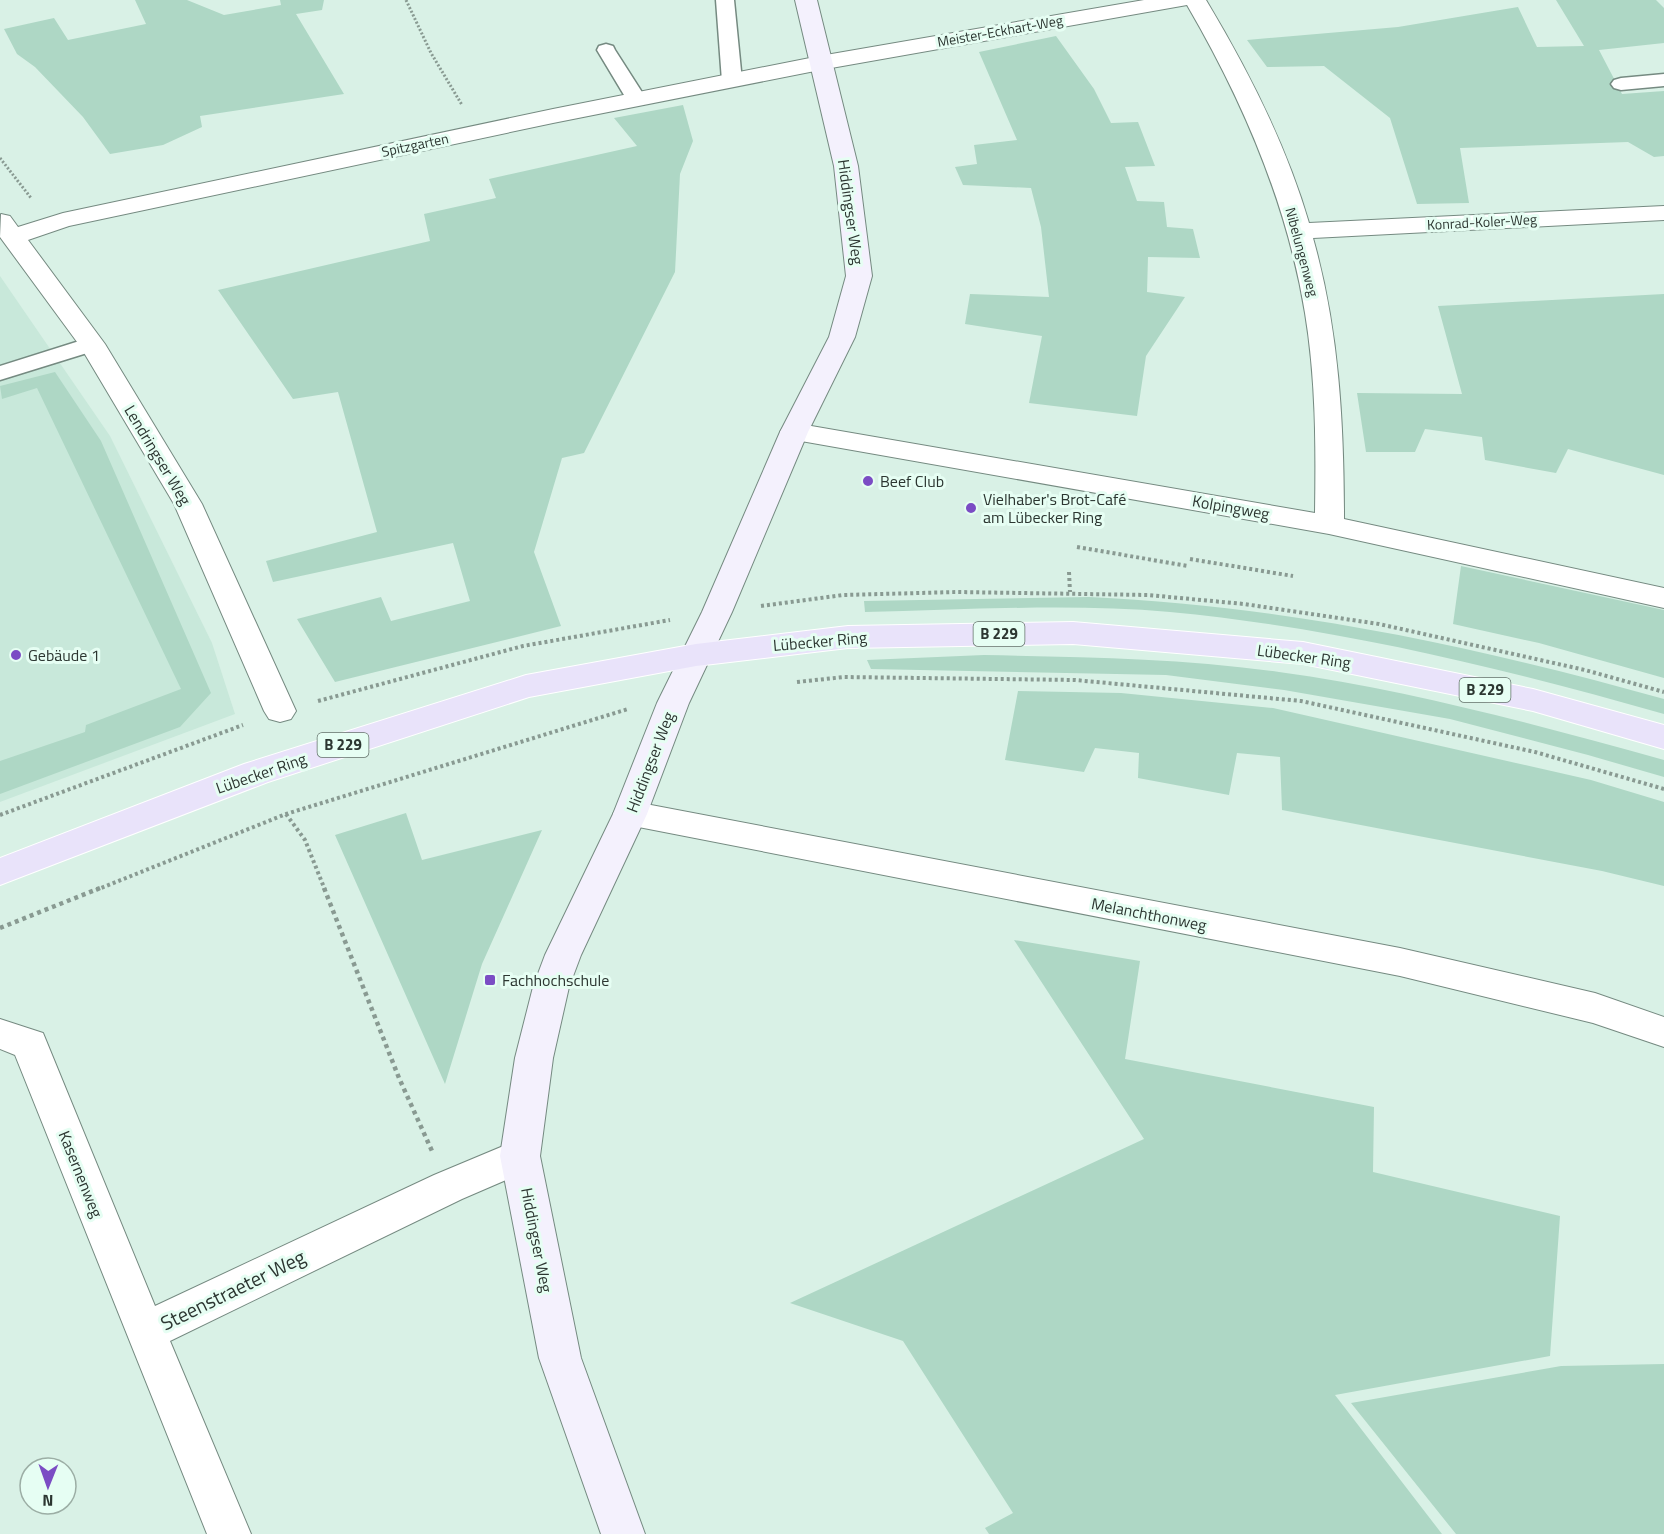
<svg xmlns="http://www.w3.org/2000/svg" width="1664" height="1534" viewBox="0 0 1664 1534" font-family="'Titillium Web',sans-serif">
<rect width="100%" height="100%" fill="#d9f1e6"/>
<path fill="#c8e8da" d="M0 276 110 436 212 643 235 714 0 802Z"/>
<path fill="#aed7c5" d="M135 0H187L224 15 281 5 280 0H324L322 10 296 14 344 94 200 116 202 127 163 145 110 154 83 117 35 67 17 54 4 29 54 18 68 40 146 24Z
M1556 0H1656L1664 8V43L1599 50 1622 94 1664 91V156L1654 157 1628 142 1460 148 1469 203 1417 204 1390 118 1324 66 1267 67 1247 40 1398 27 1518 7 1537 47 1584 46Z
M1056 36 1094 89 1111 123 1138 122 1155 166 1125 167 1137 201 1164 202 1167 227 1193 229 1200 258 1148 257 1147 292 1185 297 1146 356 1137 416 1029 403 1042 336 965 324 970 294 1049 297 1041 227 1031 188 963 185 955 167 977 164 974 145 1017 140 979 52Z
M683 105 693 141 680 174 675 272 584 453 562 458 534 552 561 626 335 682 297 619 381 597 391 621 470 601 453 543 273 582 266 561 377 532 338 392 293 399 218 290 430 241 424 214 496 198 489 179 637 146 614 118Z
M1664 294V475L1568 449 1556 473 1485 460 1482 437 1425 429 1415 452H1366L1357 393 1462 394 1438 306Z
M55 372 101 441 211 693 180 727 0 794V761L85 732 86 725 181 689 37 388 2 399 0 386Z
M1461 566 1664 610V678L1539 643 1453 624Z
M1089 597C1285 606 1475 646 1664 699V714C1502 668 1338 628 1170 612 1069 603 966 610 865 612L864 601Z
M984 655C1082 657 1181 658 1279 672 1410 690 1537 725 1664 760V777L1588 755 1450 719 1284 690 1166 675 871 669 867 660Z
M1018 691 1121 693 1273 708 1591 780 1664 802V886L1602 871 1282 810 1280 757 1237 753 1229 795 1138 778 1139 753 1095 748 1084 772 1005 760Z
M406 813 422 860 542 830 482 964 445 1084 335 835Z
M1014 940 1140 961 1125 1059 1374 1107 1373 1172 1560 1216 1550 1356 1335 1395 1442 1534H989L985 1528 1013 1513 903 1341 790 1303 1144 1139Z
M1664 1364V1534H1456L1351 1403 1561 1366Z"/>
<g fill="none" stroke-linecap="round" stroke-linejoin="round">
<defs>
<path id="lane" d="M716 0H734L742 81 739 85H725L722 81Z
M606 44 613 46 615 50 647 100 644 104H630L627 100 597 50 599 46Z
M1664 74V86L1621 90 1614 88 1611 84 1614 80 1621 78Z
M92 337 100 339 103 344 100 349 0 380V366Z"/>
<path id="street" d="M1144 0H1206C1248 70 1286 144 1309 223L1664 206V220L1313 238C1339 330 1344 423 1344 519L1664 588V608L1329 534 784 438 780 432 784 426 794 423 1315 513C1316 446 1316 379 1305 313 1287 203 1243 101 1187 5L820 70 553 123 69 226 28 240 105 344 202 504 296 711 291 719 280 722 269 719 264 711 174 504 80 346 0 237 1 214 10 216 18 227 63 213 553 109 820 56Z
M630 801 1400 948 1595 993 1664 1017V1047L1593 1023 1400 976 618 823 613 814 618 805Z
M0 1019 43 1033 155 1306 434 1175 520 1139 534 1144 540 1156 534 1168 462 1199 170 1341 251 1534H207L15 1055 0 1049Z"/>
<path id="secondary" d="M795 0H817L858 166 872 276 855 337 808 432 732 612 689 703 647 814 581 955 569 987 553 1058 540 1156 581 1358 645 1534H601L539 1358 500 1156 515 1058 533 987 545 955 613 814 657 703 702 612 780 432 829 337 846 276 834 166Z"/>
<path id="primary" d="M1073 622 1303 642 1533 689 1664 725V749L1533 711 1303 664 1073 644 848 648 696 666 529 697 268 782 0 885V858L244 764 526 675 696 644 848 626Z"/>
</defs>
<use href="#lane" stroke="#758a81" stroke-width="3"/>
<use href="#street" stroke="#758a81" stroke-width="2"/>
<use href="#secondary" stroke="#758a81" stroke-width="2"/>
<use href="#primary" stroke="#fff" stroke-width="2"/>
<path stroke="#899a92" stroke-width="3" stroke-dasharray="2 2" stroke-linecap="butt" d="M406 0 431 53 462 105
M0 158 31 198"/>
<path stroke="#899a92" stroke-width="4" stroke-dasharray="3 3" stroke-linecap="butt" d="M1077 547 1188 566
M1190 559 1293 576
M1069 572 1070 592
M761 606 843 595 957 592 1148 595 1244 604 1379 624 1585 670 1664 692
M797 682 844 677 1075 680 1301 701 1535 752 1664 789
M318 701 523 646 670 620
M286 814 305 840 325 890
M0 815 243 725
M96 890 286 814 628 709"/>
<path stroke="#899a92" stroke-width="4.5" stroke-dasharray="4 4" stroke-linecap="butt" d="M324 888 399 1078 432 1151
M0 928 100 888"/>
<use href="#lane" fill="#fff" fill-rule="evenodd"/>
<use href="#street" fill="#fff" fill-rule="evenodd"/>
<use href="#secondary" fill="#f4f1fd" fill-rule="evenodd"/>
<use href="#primary" fill="#e9e3fa" fill-rule="evenodd"/>
</g>
<g fill="#7b4cc4" stroke="#e6fef3" stroke-width="2">
<circle cx="868" cy="481" r="6"/>
<circle cx="971" cy="508" r="6"/>
<circle cx="16" cy="655" r="6"/>
<rect x="484" y="974" width="12" height="12" rx="3"/>
</g>
<g text-anchor="middle" stroke-width="6" stroke-linejoin="round" paint-order="stroke">
<g font-size="14" fill="#2c3631" stroke="#e6fef3">
<text transform="translate(1000 31) rotate(-10)" y="5">Meister-Eckhart-Weg</text>
<text transform="translate(415 145) rotate(-12)" y="5">Spitzgarten</text>
<text transform="translate(1482 222) rotate(-3)" y="5">Konrad-Koler-Weg</text>
<text transform="translate(1302 252) rotate(75)" y="5">Nibelungenweg</text>
</g>
<g fill="#e6fef3" stroke="#64726b" stroke-width="1.5">
<rect x="973.5" y="622" width="51" height="24" rx="4.5"/>
<rect x="1459.5" y="678" width="51" height="24" rx="4.5"/>
<rect x="317.5" y="733" width="51" height="24" rx="4.5"/>
</g>
<g font-size="15" font-weight="bold" fill="#2c3631">
<text x="999" y="639">B 229</text>
<text x="1485" y="695">B 229</text>
<text x="343" y="750">B 229</text>
</g>
<g font-size="16" fill="#2c3631" stroke="#e6fef3">
<text transform="translate(851 212) rotate(82)" y="6">Hiddingser Weg</text>
<text transform="translate(158 455) rotate(59)" y="6">Lendringser Weg</text>
<text transform="translate(1231 507) rotate(10)" y="6">Kolpingweg</text>
<text transform="translate(820 641) rotate(-5)" y="6">Lübecker Ring</text>
<text transform="translate(1304 656) rotate(8)" y="6">Lübecker Ring</text>
<text transform="translate(650 762) rotate(-69)" y="6">Hiddingser Weg</text>
<text transform="translate(261 773) rotate(-19)" y="6">Lübecker Ring</text>
<text transform="translate(1149 914) rotate(11)" y="6">Melanchthonweg</text>
<text transform="translate(81 1174) rotate(68)" y="6">Kasernenweg</text>
<text transform="translate(537 1240) rotate(79)" y="6">Hiddingser Weg</text>
</g>
<g font-size="16" fill="#2c3631" stroke="#e6fef3" text-anchor="start">
<text x="880" y="487">Beef Club</text>
<text x="983" y="505">Vielhaber's Brot-Café<tspan x="983" dy="18">am Lübecker Ring</tspan></text>
<text x="28" y="661">Gebäude 1</text>
<text x="502" y="986">Fachhochschule</text>
</g>
<g font-size="20" fill="#2c3631" stroke="#e6fef3">
<text transform="translate(233 1290) rotate(-26)" y="7">Steenstraeter Weg</text>
</g>
</g>
<g transform="translate(48 1486) rotate(181)"><circle r="28" fill="#e6fef3" stroke="#9caea5" stroke-width="1.5"/>
<path d="M0-4.5L10 22L0 15L-10 22Z" fill="#7b4cc4"/>
<text y="-9" font-size="16" font-weight="bold" text-anchor="middle" fill="#2c3631">N</text>
</g>
</svg>
